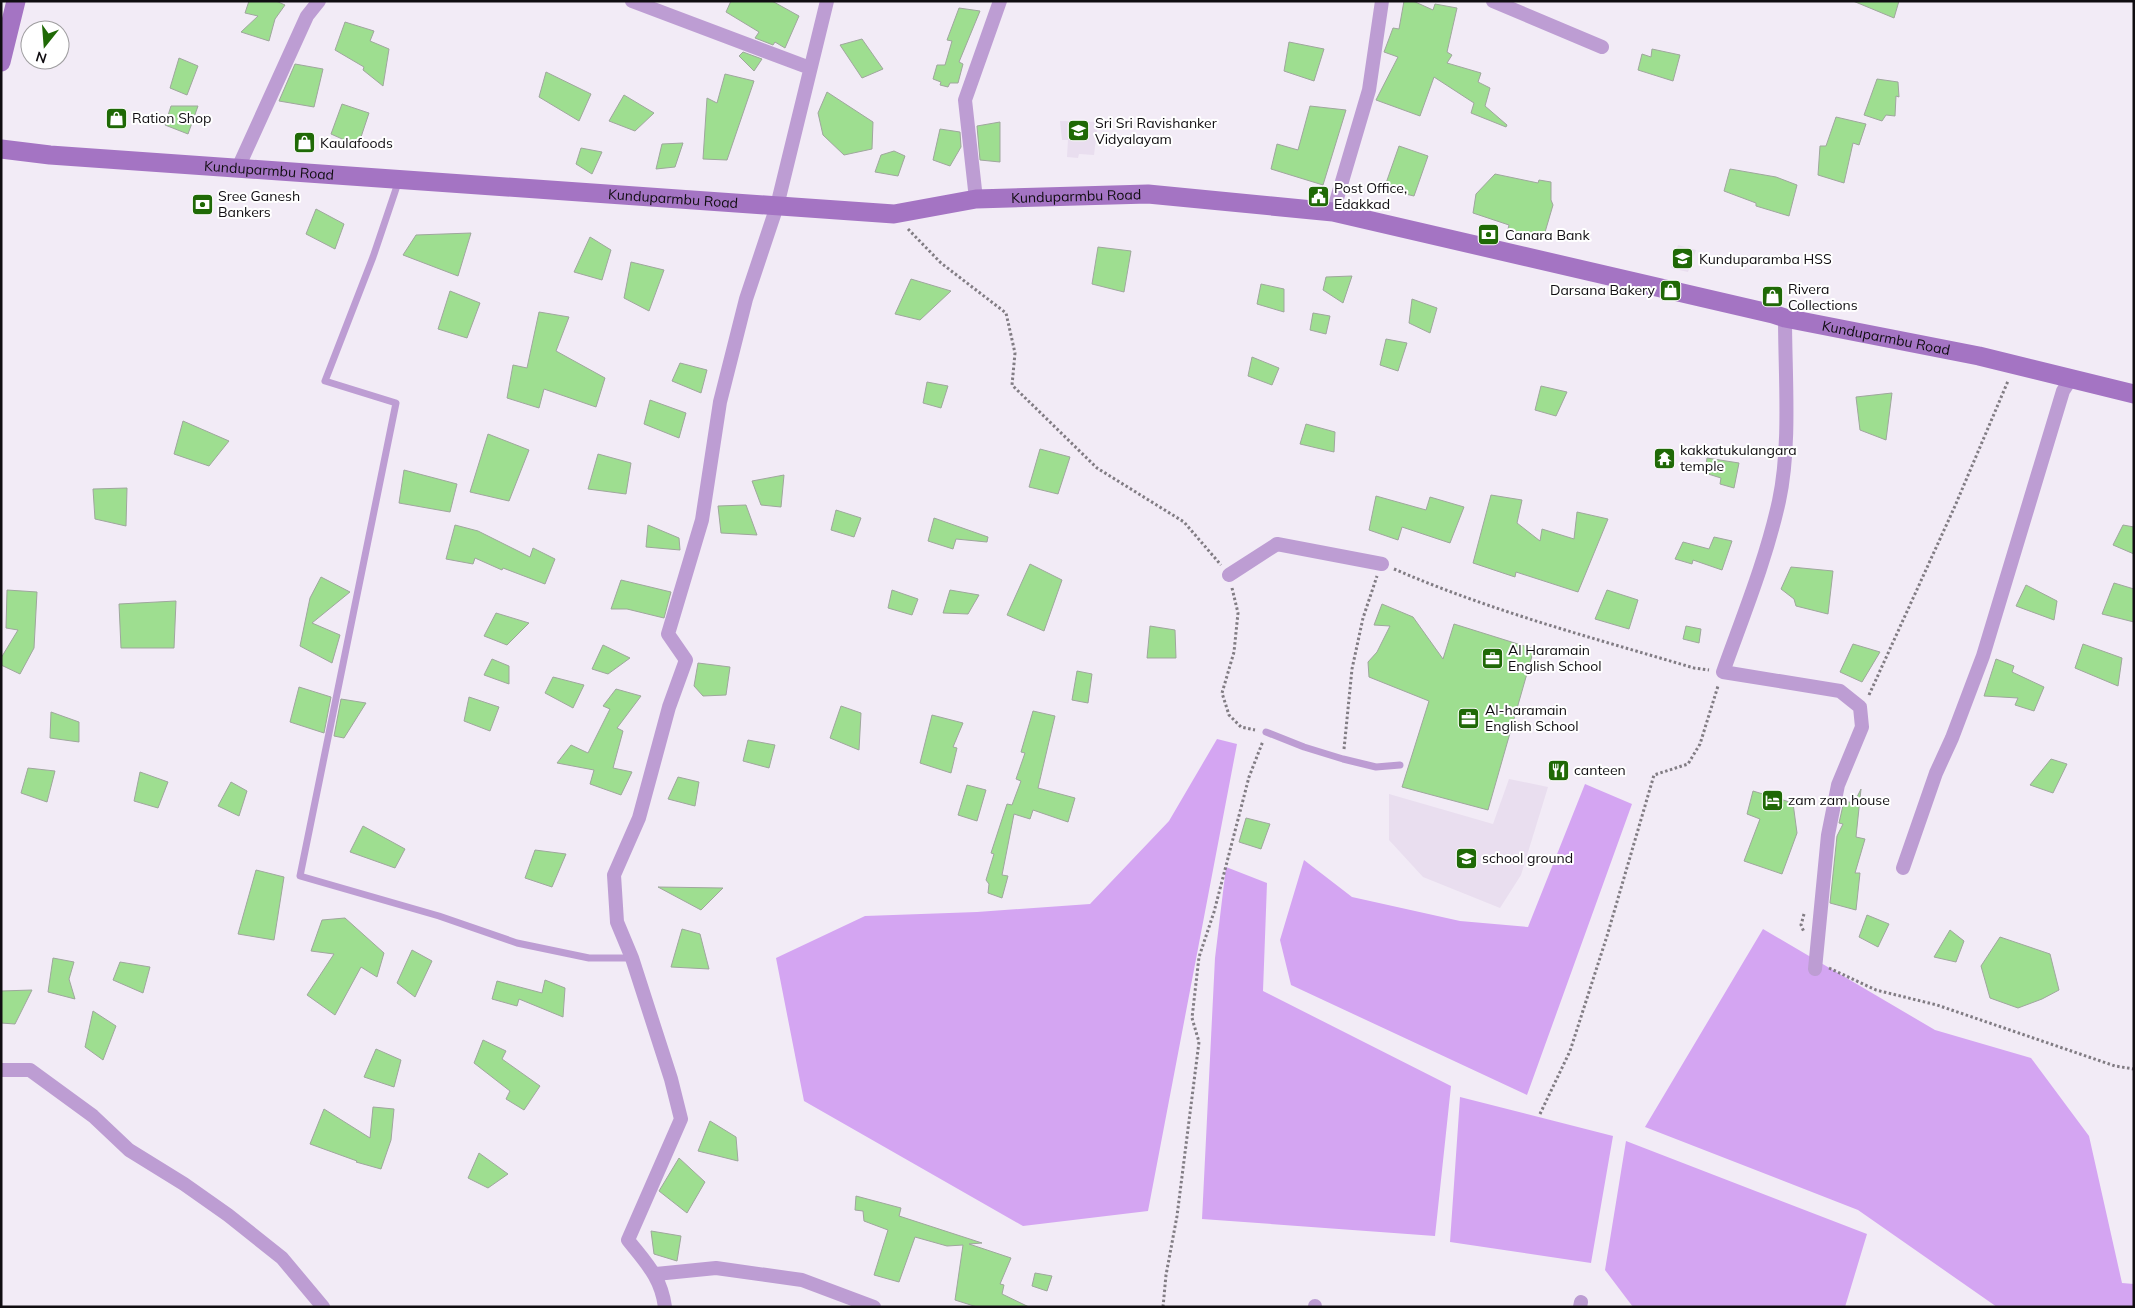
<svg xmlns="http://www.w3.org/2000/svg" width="2135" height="1308" viewBox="0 0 2135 1308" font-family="Mulish,sans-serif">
<rect width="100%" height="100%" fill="#f2ebf6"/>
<path fill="#e9deef" d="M1060 121 1098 122 1094 155 1079 154 1078 158 1067 157 1068 140H1062Z
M1678 245 1696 250 1688 272 1671 268Z
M1509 779 1548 787 1521 875 1500 908 1423 877 1389 840V794L1493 824Z"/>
<path fill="#d4a5f2" d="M1217 739 1237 744 1148 1211 1023 1226 804 1101 776 958 865 916 977 912 1090 904 1169 821Z
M1585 784 1632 804 1527 1095 1291 985 1280 940 1304 860 1352 897 1460 921 1528 927Z
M1226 867 1267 883 1263 991 1451 1086 1435 1236 1202 1219 1215 958Z
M1763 929 1935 1030 2031 1058 2089 1136 2122 1283 2134 1284V1307H1997L1858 1210 1645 1127Z
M1460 1097 1613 1136 1591 1263 1450 1242Z
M1626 1141 1867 1234 1845 1307H1633L1605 1270Z"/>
<path fill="#9ede90" stroke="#9fa79d" d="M249 1H276L285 5 275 19 269 41 241 32 258 16 245 13Z
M731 1H772L799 16 785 48 775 42 773 45 755 38 759 32 726 12Z
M1404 1H1413L1433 10 1435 4 1457 8 1447 52 1452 55 1447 63 1481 73 1478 82 1490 88 1485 106 1507 125 1506 127 1471 113 1474 103 1434 77 1420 116 1376 100 1398 57 1384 52 1393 28 1399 29Z
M1853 1H1899L1894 18Z
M959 8 980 11 959 62 963 64 958 83H950L948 87 940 85 941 82 933 79 937 65H945L952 41 947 40Z
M345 22 374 31 370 41 389 49 383 86 363 70 364 67 335 50Z
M862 39 883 69 862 78 840 45Z
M1289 42 1324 49 1314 81 1284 71Z
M1652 49 1680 55 1673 81 1638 70 1642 54 1651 57Z
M743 52 762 59 754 71 739 56Z
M179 58 198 66 187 95 170 88Z
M295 64 323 69 314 107 279 101Z
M546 72 591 94 579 121 539 97Z
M725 74 754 81 727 160 703 159 707 98 717 103Z
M1877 79 1898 82 1899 97 1896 96 1895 116 1886 115 1882 121 1864 115Z
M827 92 873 122 872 149 844 155 823 135 818 113Z
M624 95 654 113 635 131 609 121Z
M342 104 369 113 358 146 331 134Z
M171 106H198L188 134 165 125Z
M1310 106 1346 110 1323 185 1271 169 1277 144 1298 150Z
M1836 117 1866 124 1859 145 1853 143 1844 183 1818 175 1820 146H1826Z
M1000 122V162L980 160 977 126Z
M940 129 960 132 961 147 950 166 933 160Z
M683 143 675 167 656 169 662 144Z
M1399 146 1428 156 1414 196 1384 189Z
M581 148 602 152 592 174 576 164Z
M894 151 905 156 898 176 875 172 881 155Z
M1730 169 1776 177 1797 185 1789 216 1756 206V203L1724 191Z
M1495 174 1538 183 1539 180 1551 182V200L1553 205 1543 239 1508 229 1509 225 1473 213 1476 194Z
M316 209 344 224 335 249 306 234Z
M471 233 458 276 403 255 416 235Z
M590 237 611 250 602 280 574 272Z
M1098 247 1131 251 1124 292 1092 284Z
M631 262 664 270 649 311 624 298Z
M1352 276 1343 303 1323 290 1326 277Z
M911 279 951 291 920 320 895 314Z
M1261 284 1284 289V312L1257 304Z
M450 291 480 303 467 338 438 329Z
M1412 299 1437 308 1430 333 1409 323Z
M539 312 569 317 556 351 605 378 596 407 544 389 539 408 507 398 513 365 527 368Z
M1313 313 1330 316 1326 334 1310 330Z
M1386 339 1407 343 1398 371 1380 365Z
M1252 357 1279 368 1272 385 1248 376Z
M680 363 707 370 701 393 672 381Z
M927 382 948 386 941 408 923 403Z
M1541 386 1567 392 1556 416 1535 410Z
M1892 393 1886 440 1860 430 1856 397Z
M650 400 686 413 679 438 644 424Z
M183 421 229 441 209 466 174 454Z
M1306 424 1335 432 1334 452 1300 444Z
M488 434 529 450 509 501 470 492Z
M1040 449 1070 457 1058 494 1029 487Z
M598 454 631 463 626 494 588 489Z
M1707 458 1739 463 1734 488 1720 484 1721 478 1705 473Z
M404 470 457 484 450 512 399 503Z
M784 475 781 507 761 505 752 481Z
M127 488 126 526 95 519 93 489Z
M1491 495 1522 500 1517 523 1540 541 1542 529 1574 539 1577 512 1608 519 1578 592 1516 572 1515 577 1473 563Z
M1376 496 1426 510 1430 497 1464 507 1450 543 1402 527 1398 540 1369 530Z
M746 505 757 535 721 533 718 506Z
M836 510 861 518 854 537 831 530Z
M934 518 988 537 987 542 956 539 953 549 928 541Z
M455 525 478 531 530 557 533 548 555 559 545 584 503 568 502 570 475 558 473 564 446 559Z
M648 525 679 538 680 550 646 547Z
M2123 525 2134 527V554L2113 545Z
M1714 537 1732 541 1722 570 1693 560 1692 564 1675 559 1683 542 1709 549Z
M1030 564 1062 580 1044 631 1007 615Z
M1791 567 1833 571 1828 614 1796 606 1794 599 1781 589Z
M321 577 350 592 312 623 340 635 332 663 300 646 310 598Z
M621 580 671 592 664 618 627 609H611Z
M2114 583 2134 589V622L2102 614Z
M2026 585 2057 601 2054 620 2016 606Z
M7 590 37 592 34 648 20 674 1 665V658L18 630 6 628Z
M892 590 918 599 912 615 888 608Z
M950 590 979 595 968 614 943 613Z
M1607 590 1638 600 1629 629 1595 619Z
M176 601 174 648H121L119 604Z
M1382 604 1413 617 1443 659 1454 624 1534 649 1488 810 1402 787 1429 701 1369 677 1368 662 1377 652 1390 626 1374 625Z
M496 613 529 623 507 645 484 636Z
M1150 626 1175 630 1176 658H1147Z
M1686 626 1701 629 1699 643 1683 639Z
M1853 644 1880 652 1862 682 1840 672Z
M2083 644 2122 658 2118 686 2075 668Z
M603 645 630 658 608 674 592 669Z
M492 659 509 666V684L484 675Z
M1996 659 2014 666 2012 672 2044 687 2034 711 2015 705 2018 698 1984 696Z
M698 663 730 667 726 695 703 696 694 686Z
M1077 671 1092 674 1088 703 1072 700Z
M553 677 584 685 573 708 545 693Z
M299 687 331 697 324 733 290 722Z
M616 689 641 696 617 728 623 731 613 768 632 772 621 795 590 784 594 770 557 763 571 745 588 753 610 709 603 706Z
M469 697 499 707 490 731 464 721Z
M341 699 366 703 344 738 334 736Z
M841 706 861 713 859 750 830 738Z
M1033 711 1055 716 1038 788 1075 798 1068 822 1033 810 1030 819 1014 814 1002 875 1008 876 1002 898 988 893 989 884 986 880 994 854 991 853 1007 804 1012 805 1021 781 1016 779 1025 753 1021 752Z
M51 712 79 722V742L50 738Z
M932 715 963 723 953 747 957 748 951 773 920 763Z
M748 740 775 745 769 768 743 761Z
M2051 759 2067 764 2053 793 2030 785Z
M28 768 55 771 47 802 21 793Z
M140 772 168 782 158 808 134 801Z
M678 777 699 782 695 806 668 799Z
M231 782 247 791 239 816 218 806Z
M967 785 986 790 977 821 958 815Z
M1861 789 1856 837 1865 839 1855 873H1860L1856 910 1830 903 1837 836 1843 824 1839 823 1844 801 1854 803Z
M1753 791 1793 803 1797 833 1782 874 1744 861 1760 819 1747 814Z
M1246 818 1270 824 1261 849 1239 842Z
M363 826 405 849 395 868 350 852Z
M535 850 566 854 552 887 525 878Z
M256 870 284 877 274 940 238 934Z
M658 887 723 888 701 910Z
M1867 915 1889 924 1878 947 1859 937Z
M345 918 384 953 377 977 361 967 335 1015 307 995 334 954 311 951 322 920Z
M682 929 700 934 709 969 671 967Z
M1950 930 1964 941 1956 962 1934 957Z
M2000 937 2050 954 2059 990 2042 999 2018 1008 1990 998 1981 966Z
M412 950 432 961 415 997 397 983Z
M53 958 74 962 69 979 75 999 48 992Z
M120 962 150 967 143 993 113 980Z
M545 980 565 988 563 1017 519 999 517 1006 492 999 497 981 542 993Z
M32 990 15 1024 1 1023V991Z
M93 1011 116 1026 103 1060 85 1047Z
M483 1040 506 1051 502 1059 540 1086 524 1110 506 1099 510 1091 474 1063Z
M376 1049 401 1060 394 1087 364 1077Z
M373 1107 394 1109 391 1140 381 1169 356 1162 357 1161 310 1144 324 1109 370 1138Z
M710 1121 736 1137 738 1161 698 1151Z
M479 1153 508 1174 488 1188 468 1178Z
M679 1158 705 1182 687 1213 659 1191Z
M856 1196 901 1208 899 1216 982 1243 969 1244 1011 1258 1000 1284 1004 1285 1002 1294 1029 1307H977L955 1300 963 1245 947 1246 915 1237 899 1282 874 1275 888 1230 864 1221 863 1211 855 1210Z
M651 1231 681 1236 677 1261 654 1254Z
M1035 1273 1052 1276 1047 1291 1032 1286Z"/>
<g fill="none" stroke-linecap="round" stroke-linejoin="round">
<path stroke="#817c83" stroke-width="3" stroke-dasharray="2.5 2.5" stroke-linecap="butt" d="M908 229 941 263 1006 313 1015 353 1012 385 1097 468 1184 522 1221 565
M1394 569C1491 611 1593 638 1694 668L1709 670
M1232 588 1238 613 1234 652 1222 693 1229 715 1241 727 1255 730
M1869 695 1955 506 2008 381
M1344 749 1352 669 1363 618 1377 576
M1804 914 1801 925 1804 932
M1829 968 1876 990 1937 1005 2115 1066 2134 1069
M1540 1114 1570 1051 1607 936 1654 775 1688 764 1700 744 1718 686
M1163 1307 1166 1275 1177 1216 1199 1042 1192 1018 1199 957 1214 912 1249 777 1263 741"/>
<path stroke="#bd9dd3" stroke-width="7" d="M399 180 373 257 325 381 396 403 300 876 439 916 517 943 589 958H632
M1266 732 1304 747 1343 759 1376 767 1400 765"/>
<path stroke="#bd9dd3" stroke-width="14" d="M632 1 810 68
M1493 1 1602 47
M238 168 307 16 319 1
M976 199 965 100 1000 1
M1333 212 1369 90 1382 1
M1785 318C1785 375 1791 446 1779 501 1766 560 1743 616 1723 672L1840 691 1860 707 1862 727 1838 785 1828 835 1815 969
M1229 575 1277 544 1382 564
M1903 868 1936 773 1952 738 1983 656 2063 391 2072 377
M1 1070H30L93 1116 129 1150 184 1184 228 1215 282 1258 323 1307
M656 1274 716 1268 802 1280 874 1307
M665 1307C661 1277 646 1263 628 1240L681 1119 671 1079 632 958 617 922 614 875 639 818 669 707 686 660 668 634 702 520 720 402 746 299 777 206 827 1
M1315 1307V1306
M1580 1307 1581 1302"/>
<g stroke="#a474c3" stroke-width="19">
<path d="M1 62 16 1"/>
<path id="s1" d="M1 149 50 155 894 214 976 199 1148 194 1333 212 1773 314 1785 318 1979 356 2134 394"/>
</g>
</g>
<defs>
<symbol id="shop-square" viewBox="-11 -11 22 22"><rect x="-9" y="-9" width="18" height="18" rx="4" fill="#1f6906" stroke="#fff"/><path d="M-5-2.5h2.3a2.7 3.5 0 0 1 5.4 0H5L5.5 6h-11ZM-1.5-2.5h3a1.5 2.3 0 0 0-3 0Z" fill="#fff"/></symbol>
<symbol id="school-square" viewBox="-11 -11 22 22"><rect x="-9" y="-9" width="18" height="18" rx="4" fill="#1f6906" stroke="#fff"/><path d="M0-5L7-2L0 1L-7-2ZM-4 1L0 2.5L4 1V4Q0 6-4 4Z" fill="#fff"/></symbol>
<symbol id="civic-square" viewBox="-11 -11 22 22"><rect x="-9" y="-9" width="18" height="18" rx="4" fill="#1f6906" stroke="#fff"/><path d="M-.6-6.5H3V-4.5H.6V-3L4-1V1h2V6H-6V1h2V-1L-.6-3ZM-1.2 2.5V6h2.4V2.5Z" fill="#fff"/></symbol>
<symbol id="bank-square" viewBox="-11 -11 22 22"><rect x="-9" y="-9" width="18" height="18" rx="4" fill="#1f6906" stroke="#fff"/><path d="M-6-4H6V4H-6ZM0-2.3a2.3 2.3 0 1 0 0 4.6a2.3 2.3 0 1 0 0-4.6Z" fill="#fff"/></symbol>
<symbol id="temple-square" viewBox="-11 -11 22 22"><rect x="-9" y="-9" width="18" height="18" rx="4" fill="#1f6906" stroke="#fff"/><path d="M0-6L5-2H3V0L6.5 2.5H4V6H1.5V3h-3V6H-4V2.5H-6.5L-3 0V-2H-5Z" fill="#fff"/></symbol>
<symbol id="office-square" viewBox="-11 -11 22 22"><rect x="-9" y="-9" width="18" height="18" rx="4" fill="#1f6906" stroke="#fff"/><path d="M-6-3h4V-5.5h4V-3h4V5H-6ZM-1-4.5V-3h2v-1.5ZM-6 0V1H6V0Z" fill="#fff"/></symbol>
<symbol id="restaurant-square" viewBox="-11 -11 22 22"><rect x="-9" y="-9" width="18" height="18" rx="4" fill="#1f6906" stroke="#fff"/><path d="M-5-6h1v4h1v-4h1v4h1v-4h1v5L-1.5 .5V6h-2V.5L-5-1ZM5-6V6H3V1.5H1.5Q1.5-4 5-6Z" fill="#fff"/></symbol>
<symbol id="hotel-square" viewBox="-11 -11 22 22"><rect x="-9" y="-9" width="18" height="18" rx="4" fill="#1f6906" stroke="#fff"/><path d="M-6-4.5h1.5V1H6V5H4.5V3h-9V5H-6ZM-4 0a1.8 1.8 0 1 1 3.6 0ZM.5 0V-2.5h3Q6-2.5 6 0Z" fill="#fff"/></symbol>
</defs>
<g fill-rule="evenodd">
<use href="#shop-square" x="104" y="106" width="25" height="25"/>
<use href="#school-square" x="1066" y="118" width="25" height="25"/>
<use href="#shop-square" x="292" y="130" width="25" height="25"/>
<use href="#civic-square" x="1306" y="184" width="25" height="25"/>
<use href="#bank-square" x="190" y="192" width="25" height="25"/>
<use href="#bank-square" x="1476" y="222" width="25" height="25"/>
<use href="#school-square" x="1670" y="246" width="25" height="25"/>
<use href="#shop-square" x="1658" y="278" width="25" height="25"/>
<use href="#shop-square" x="1760" y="284" width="25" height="25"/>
<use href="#temple-square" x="1652" y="446" width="25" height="25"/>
<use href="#office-square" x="1480" y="646" width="25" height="25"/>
<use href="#office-square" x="1456" y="706" width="25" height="25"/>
<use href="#restaurant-square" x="1546" y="758" width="25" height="25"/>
<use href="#hotel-square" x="1760" y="788" width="25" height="25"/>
<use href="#school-square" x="1454" y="846" width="25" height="25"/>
</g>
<g text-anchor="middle" stroke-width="4" stroke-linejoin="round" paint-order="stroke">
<g font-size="14" fill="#100d11" stroke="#fff" text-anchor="start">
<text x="132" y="123">Ration Shop</text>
<text x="1095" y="128">Sri Sri Ravishanker<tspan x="1095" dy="16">Vidyalayam</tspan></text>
<text x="320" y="148">Kaulafoods</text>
<text x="1334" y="193">Post Office,<tspan x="1334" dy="16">Edakkad</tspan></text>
<text x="218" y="201">Sree Ganesh<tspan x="218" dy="16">Bankers</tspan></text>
<text x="1505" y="240">Canara Bank</text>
<text x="1699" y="264">Kunduparamba HSS</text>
<text x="1788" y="294">Rivera<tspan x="1788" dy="16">Collections</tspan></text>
<text x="1655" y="295" text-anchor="end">Darsana Bakery</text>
<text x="1680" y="455">kakkatukulangara<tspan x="1680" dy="16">temple</tspan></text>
<text x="1508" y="655">Al Haramain<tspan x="1508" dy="16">English School</tspan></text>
<text x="1485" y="715">Al-haramain<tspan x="1485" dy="16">English School</tspan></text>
<text x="1574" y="775">canteen</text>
<text x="1788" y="805">zam zam house</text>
<text x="1482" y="863">school ground</text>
</g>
<g font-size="14" fill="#100d11" stroke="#fff">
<text dy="5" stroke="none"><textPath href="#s1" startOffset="269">Kunduparmbu Road</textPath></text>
<text dy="5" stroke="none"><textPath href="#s1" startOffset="1079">Kunduparmbu Road</textPath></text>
<text dy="5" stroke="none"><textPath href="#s1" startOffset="674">Kunduparmbu Road</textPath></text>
<text dy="5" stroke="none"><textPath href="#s1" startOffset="1904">Kunduparmbu Road</textPath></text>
</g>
</g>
<rect width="2135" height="1308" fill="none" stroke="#100d11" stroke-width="5"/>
<g transform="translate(45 45) rotate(197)"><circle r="24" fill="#ffffff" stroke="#9f9ea0"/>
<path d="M0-4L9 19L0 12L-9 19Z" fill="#1f6906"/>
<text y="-8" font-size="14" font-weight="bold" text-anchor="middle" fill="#100d11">N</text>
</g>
</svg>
